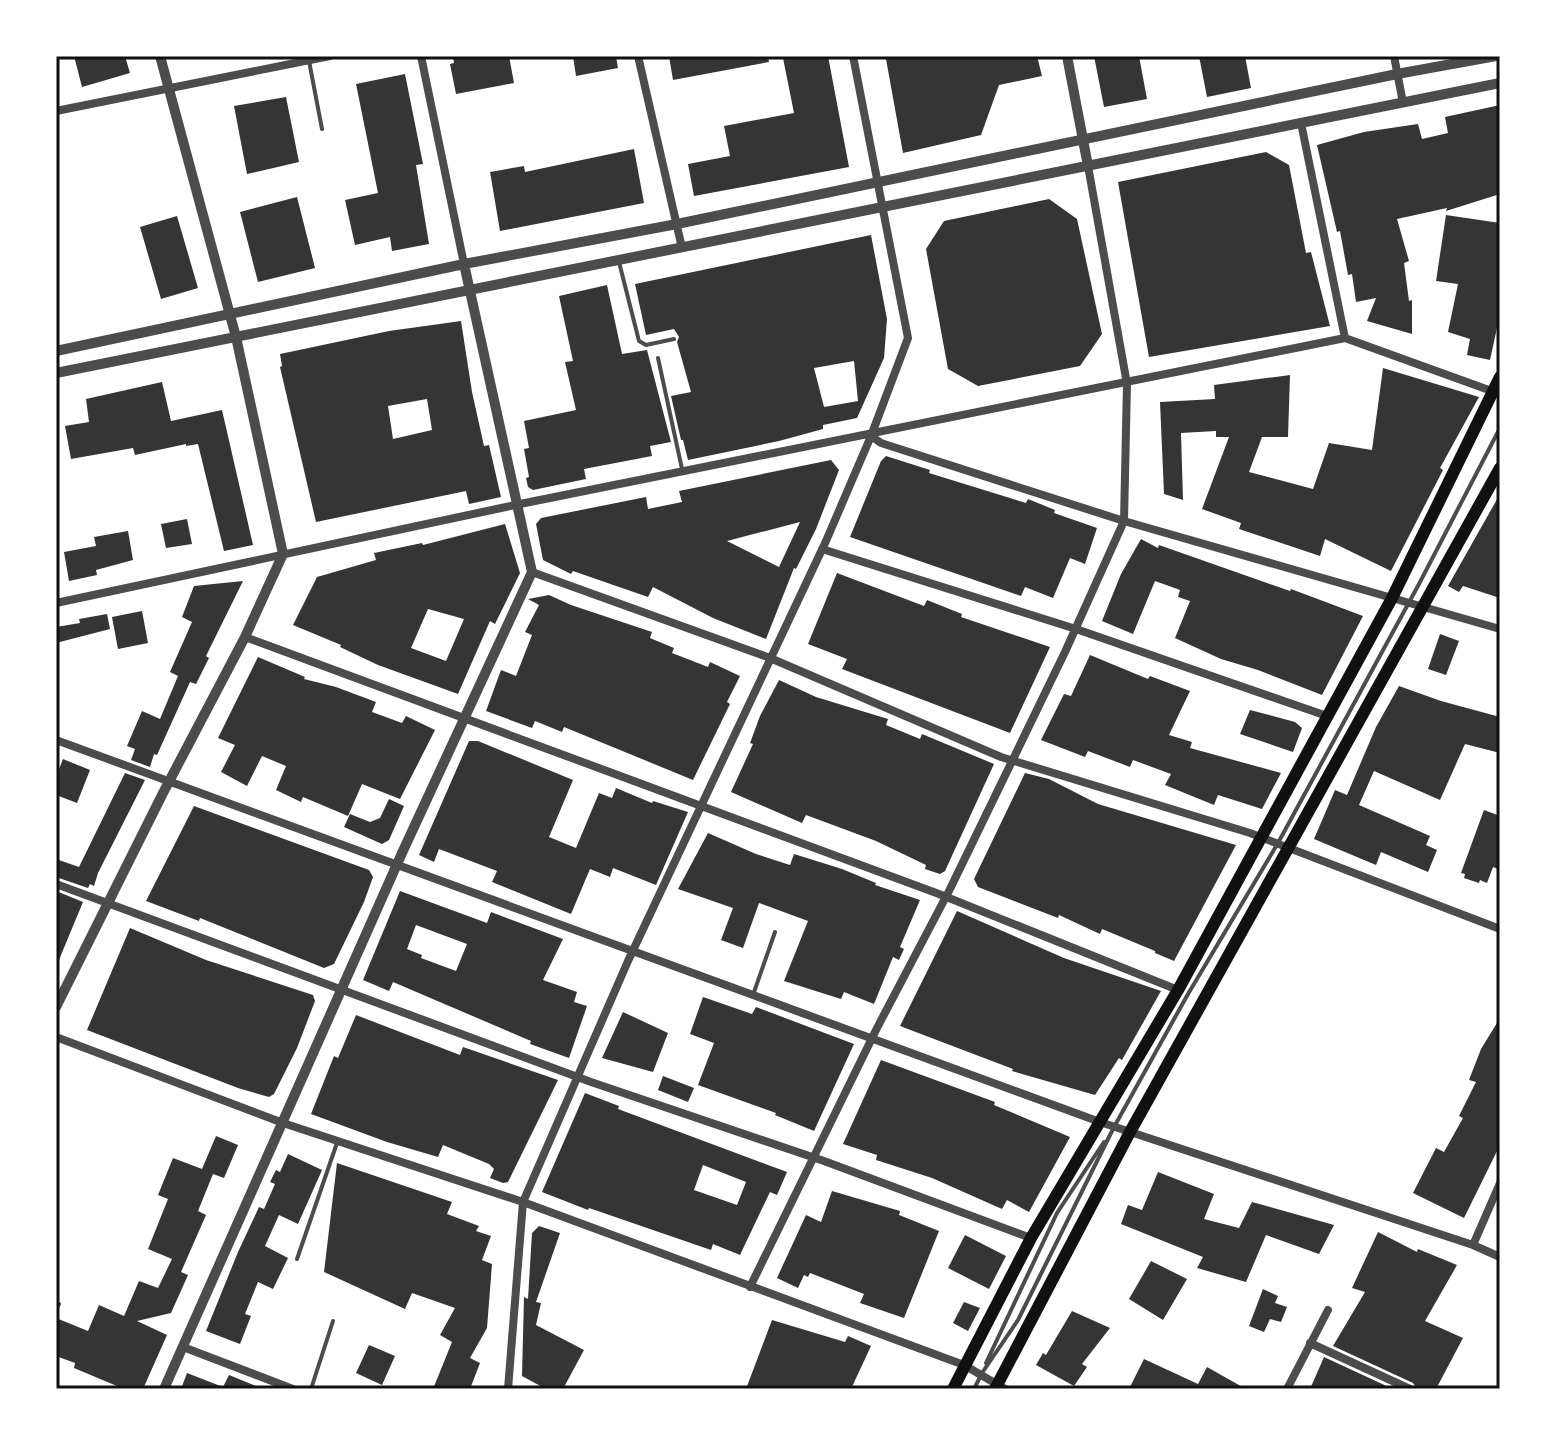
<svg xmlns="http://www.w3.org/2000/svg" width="1556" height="1445" viewBox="0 0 1556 1445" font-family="Georgia,serif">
<rect width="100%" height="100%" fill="#fff"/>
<path fill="#353535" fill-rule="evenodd" d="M74 56H125L130 73 82 87Z
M453 56H509L514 83 456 94 450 64 454 63Z
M573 56H616L618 68 576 76Z
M669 56H768L769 62 673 80Z
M793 56H828L849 167 694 196 688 164 730 156 724 126 794 113 783 58Z
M905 56H1037L1042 76 999 85 981 135 903 153 886 59Z
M1094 56H1139L1147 99 1104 107Z
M1199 56H1245L1251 88 1207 97Z
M405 74 423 164 416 165 429 244 392 251 390 237 355 245 345 200 378 193 356 84Z
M286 97 299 162 247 174 234 106Z
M1500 105V194L1446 211 1447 208 1397 219 1409 261 1404 263 1409 301 1412 300V334L1367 321 1376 298 1356 302 1352 274 1348 275 1340 231 1337 232 1317 145 1364 132 1418 124 1422 139 1448 133 1445 117Z
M634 149 644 203 500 231 490 172 524 166 525 172Z
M1266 152 1289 165 1306 253 1311 252 1330 326 1149 357 1118 182Z
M297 197 315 268 258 282 240 212Z
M1049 199 1077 219 1102 334 1080 366 978 386 948 369 926 249 944 221Z
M1446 215 1500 223V314L1490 360 1467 355 1470 339 1448 332 1458 284 1436 281Z
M177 216 198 288 161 299 140 227Z
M871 235 887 319 884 358 857 418 823 425V429L779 441 688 460 683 440H681L671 396 691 392 677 342 679 337 674 329 646 335 635 284ZM854 361 858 401 824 407 814 368Z
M607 285 622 354 647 350 671 442 650 446 652 456 584 469 586 479 533 490 528 487 526 478 529 477 524 449 529 448 524 421 576 410 565 362 573 361 559 296Z
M461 321 472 392 484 446 489 445 501 497 469 504 466 491 316 522 280 367 282 366 280 354 389 331ZM427 399 432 430 393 439 388 406Z
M1383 368 1479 397 1440 468 1443 470 1391 571 1325 539 1320 556 1239 529 1241 523 1202 509 1229 437H1216V431L1181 433 1183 500 1164 494 1160 402 1215 399 1214 385 1290 375 1288 437H1262L1249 472 1313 489 1329 443 1372 450Z
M162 382 171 421 222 410 253 545 224 551 198 444 186 446V444L135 455 133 448 71 459 65 426 89 422 86 399Z
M886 456 930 470 929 473 1026 503 1028 499 1055 510 1054 513 1097 528 1085 564 1070 558 1053 598 1025 587 1021 596 850 537 881 461Z
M831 460 839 470 816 529 796 569 794 568 766 639 713 618 653 587 648 597 573 571 571 574 543 560 536 524 541 518 646 497 648 509 682 502 679 491ZM800 522 779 567 727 541Z
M1500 494V598L1463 586 1459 592 1448 586Z
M187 519 192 544 166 548 161 524Z
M505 524 520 573 495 624 490 621 458 694 378 665 340 647 341 645 293 625 317 577 376 560 374 553 422 543 423 545ZM428 609 464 619 446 661 411 648Z
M128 531 133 560 96 570 97 575 69 581 64 552 96 546 94 537Z
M1141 539 1158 548 1159 545 1290 591 1291 589 1363 616 1322 695 1258 670 1221 659 1175 638 1190 601 1178 597 1180 590 1155 581 1133 634 1102 621 1121 574Z
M837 573 924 606 927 600 962 614 961 617 1050 647 1010 733 842 669 847 659 808 644Z
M243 581 206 656 209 658 196 684 190 682 157 755 154 754 150 767 131 760 135 749 127 746 142 711 160 719 178 676 170 672 192 622 182 617 194 586Z
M549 595 571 605 652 632 650 638 674 648 672 653 708 667 710 662 740 676 727 702 730 704 693 780 564 727 562 732 535 721 532 728 486 711 501 670 516 676 532 635 525 632 539 605 528 599Z
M142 611 148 643 118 649 112 617Z
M107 614 110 629 56 643V627L80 623 79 619Z
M1440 634 1459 641 1446 675 1428 669Z
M1090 655 1148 679 1150 676 1190 691 1169 735 1192 742 1190 748 1281 773 1262 809 1218 795 1214 805 1165 785 1171 774 1133 760 1130 767 1088 751 1085 757 1041 740 1064 694 1071 696Z
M258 657 305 677 304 679 336 687 376 702 372 712 402 723 406 716 435 730 400 799 362 784 348 816 303 797 301 802 276 790 286 766 262 756 247 786 221 772 235 745 218 738Z
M779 680 816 697 888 719 886 725 920 739 922 734 994 764 945 871 940 874 925 869 926 865 876 841 806 815 802 823 731 792 753 744 750 743 760 716Z
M1399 686 1441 701 1500 717V753L1465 744 1440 800 1374 771 1359 805 1430 836 1426 845 1437 850 1428 872 1381 852 1376 865 1314 839 1335 790 1347 795 1376 727Z
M1250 710 1295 722 1302 728 1293 752 1240 734Z
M469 741H478L573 780 549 837 576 848 599 793 612 798 616 788 652 803 653 801 688 812 656 885 613 868 610 877 590 869 571 914 492 882 497 871 439 849 434 862 419 855Z
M63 759 90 770 77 803 56 795V777Z
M125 773 145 780 98 873 94 886 90 884 88 888 56 877V859L79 867Z
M1025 773 1049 779 1098 804 1236 845 1174 961 1155 953V951L1102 929 1100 934 1059 915 1058 918 978 887 974 879Z
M389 799 404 806 389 840 382 844 344 827 350 814 370 822 380 818Z
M194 806 369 870 373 877 364 902 334 964 324 968 200 918 199 921 146 901Z
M1484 810 1500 816V870L1493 867 1487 883 1480 880 1479 883 1464 878 1465 874 1461 873Z
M708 833 756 854 790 865 794 854 842 869 876 883 875 885 920 900 900 947 904 949 899 960 893 957 874 1004 844 992 841 999 784 981 808 921 759 903 743 948 721 940 733 908 678 889Z
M56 891 83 902 56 967Z
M400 891 487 923 491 912 563 939 543 980 577 992 574 1002 587 1006 569 1058 530 1044 531 1041 393 982 389 991 363 980ZM416 925 467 944 456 971 421 958 422 955 407 949Z
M957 911 1064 958 1161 991 1122 1060 1119 1058 1095 1095 1012 1071 1013 1069 900 1026Z
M130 928 206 960 313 995 315 1001 297 1048 274 1094 269 1097 238 1088 87 1030Z
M703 997 752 1014 756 1007 854 1044 814 1131 775 1115 776 1113 698 1085 714 1043 690 1034Z
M623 1012 668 1033 653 1072 602 1058Z
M356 1015 460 1055 463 1047 558 1080 508 1182 503 1183 490 1178 494 1169 489 1164 443 1145 438 1157 387 1142 311 1114 334 1056 338 1058Z
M1500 1018V1145L1464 1218 1413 1193 1436 1148 1444 1152 1463 1118 1459 1116 1476 1082 1469 1080 1481 1049Z
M881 1060 995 1102 994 1105 1070 1137 1029 1212 1007 1200 1002 1209 932 1178 876 1160 877 1155 843 1144Z
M663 1076 694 1088 688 1102 658 1090Z
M585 1093 619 1106 618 1109 787 1172 777 1195 770 1192 740 1255 713 1244 711 1250 589 1208 588 1210 542 1192ZM703 1165 746 1182 737 1205 694 1190Z
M216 1136 238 1145 224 1178 213 1174 198 1211 206 1215 181 1272 188 1275 171 1313 137 1321 167 1335 143 1389H124L74 1368 75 1363 56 1356V1318L88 1331 99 1305 124 1316 139 1281 158 1288 172 1259 148 1249 168 1199 158 1195 173 1158 202 1169Z
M288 1154 322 1170 298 1224 279 1215 265 1246 288 1258 273 1289 258 1282 245 1314 251 1316 240 1344 206 1331 238 1252 259 1207 264 1209 275 1184 270 1182 276 1170 280 1172Z
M337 1163 452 1202 447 1214 479 1226 476 1231 491 1236 482 1260 492 1264 487 1328 470 1358 480 1363 470 1389H433L452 1342 440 1335 455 1308 412 1293 405 1309 324 1272Z
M1158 1172 1214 1194 1204 1219 1239 1228 1252 1202 1334 1225 1319 1254 1266 1235 1246 1282 1197 1268 1203 1257 1121 1224 1128 1205 1142 1210Z
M832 1191 900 1211 899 1215 939 1231 904 1318 860 1303 864 1294 810 1273 808 1277 804 1275 798 1288 777 1278 806 1215 821 1222Z
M539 1226 560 1233 536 1302 541 1303 536 1325 584 1350 563 1389H546L522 1376 524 1297 528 1299 532 1233Z
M1378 1232 1417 1252 1418 1249 1457 1265 1425 1321 1463 1338 1436 1389H1417L1413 1383 1333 1346 1365 1292 1352 1288Z
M965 1235 1006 1256 989 1289 948 1268Z
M1151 1261 1187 1279 1163 1320 1129 1299Z
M1263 1289 1278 1296 1275 1303 1287 1307 1281 1322 1270 1319 1264 1332 1249 1326Z
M964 1302 980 1308 968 1331 953 1323Z
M1072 1311 1110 1328 1082 1364 1087 1367 1074 1386 1036 1365 1043 1353 1046 1355Z
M772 1320 845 1342 848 1336 871 1346 851 1389H746Z
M369 1345 395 1356 382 1385 356 1373Z
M1324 1357 1393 1389H1310Z
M1144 1359 1198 1384 1207 1367 1246 1389H1129Z
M187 1373 223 1387 229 1375 263 1389H181Z"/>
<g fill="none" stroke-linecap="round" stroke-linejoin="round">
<path stroke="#4c4c4c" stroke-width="4" d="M309 61 322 129
M619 262 639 341 646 345 674 339
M658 358 682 469
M753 995 775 932
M297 1259 338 1140
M56 1309 59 1304
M986 1363 1057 1213 1104 1142
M982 1373 1018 1320 1114 1127 1188 994 1278 843 1419 584 1500 428
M311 1389 333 1321
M974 1389 981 1375"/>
<path stroke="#4c4c4c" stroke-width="8" d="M421 56 464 264
M638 56 682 248
M1394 56 1403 103
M56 111 330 56
M1301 123 1345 338
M871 436 881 443 1124 521 1500 629
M822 549 1076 629 1327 716
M532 572 770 658 1001 757 1250 833 1500 929
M56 603 515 505 1345 338 1500 394
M245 637 939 894 1178 990
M56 740 1100 1122 1473 1245 1500 1257
M56 884 591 1082 824 1161 1031 1238
M56 1037 283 1123 523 1202 964 1365 1005 1389
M1473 1245 1500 1183
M750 1287 877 1028 950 889 1065 652 1124 521 1127 384 1088 166
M1310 1343 1410 1389
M183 1347 293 1389
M56 1389H57
M508 1389 523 1202 628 961 826 541 871 436 908 338 853 56
M1287 1389 1328 1310"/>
<path stroke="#4c4c4c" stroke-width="10" d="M1067 56 1088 166
M56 351 464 264 677 224 1397 74 1496 56
M56 373 1500 83
M56 1007 163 793 245 637 283 554 236 337 160 56
M164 1389 402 853 532 572 464 264"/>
<path stroke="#111" stroke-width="12" d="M953 1389 1031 1238 1178 990 1392 598 1500 377
M995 1389 1130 1132 1500 468"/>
</g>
<rect width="1556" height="1445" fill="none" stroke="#ffffff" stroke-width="116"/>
<rect x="58" y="58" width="1440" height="1329" fill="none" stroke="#111" stroke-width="3"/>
</svg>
